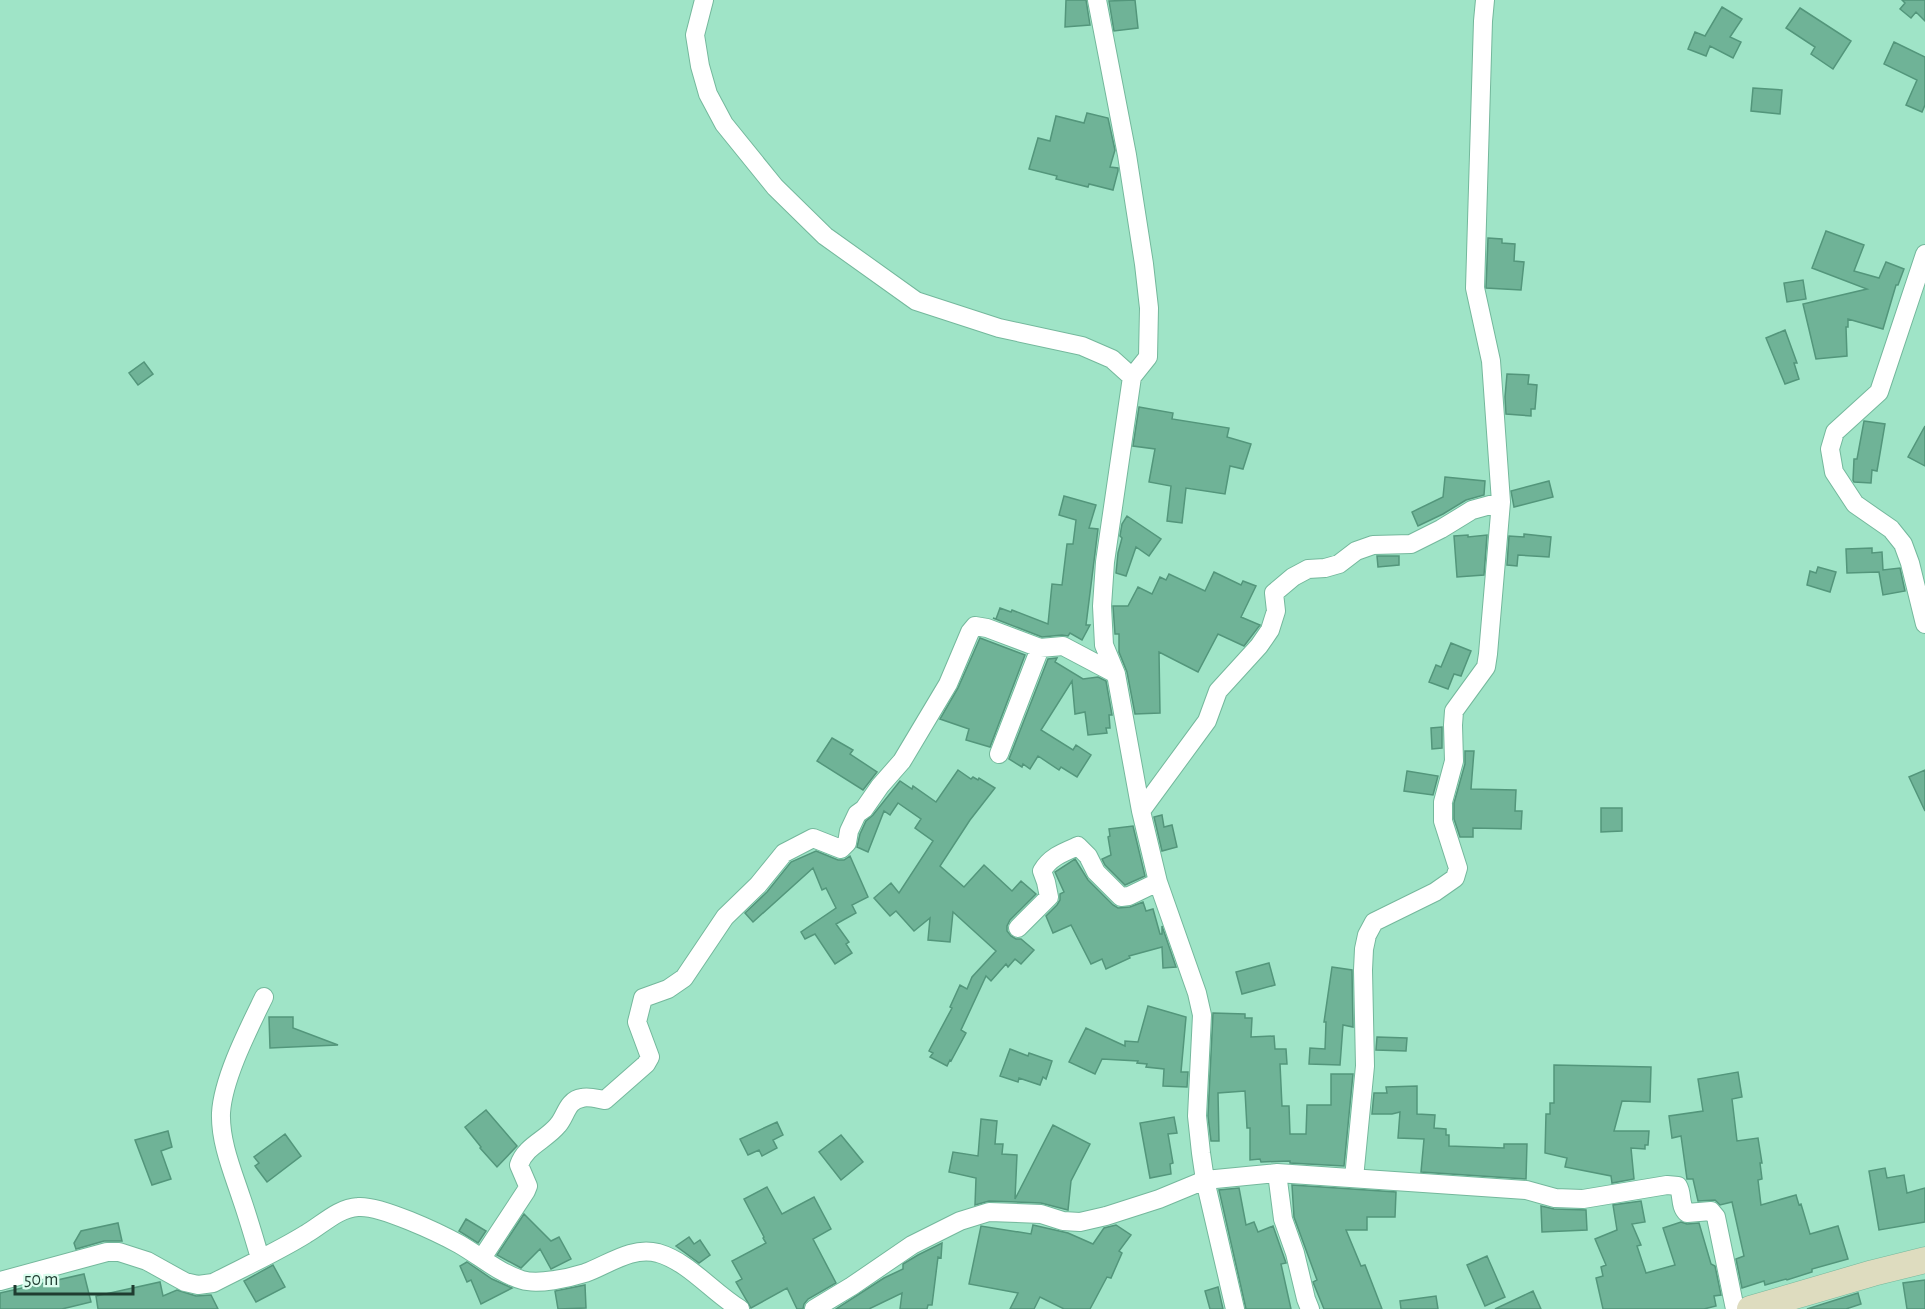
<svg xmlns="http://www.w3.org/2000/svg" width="1925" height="1309" viewBox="0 0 1925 1309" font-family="'Alegreya Sans',sans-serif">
<rect width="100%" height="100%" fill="#9fe4c7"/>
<path fill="#6fb397" stroke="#53967b" stroke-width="1.5" d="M1066 0H1086L1090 25 1065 27Z
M1135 0 1138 28 1114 31 1109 1Z
M1902 0H1925V21L1916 12 1911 18 1900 9 1905 3Z
M1722 7 1742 19 1730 37 1741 42 1733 58 1710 46 1706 56 1688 49 1695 32 1705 36Z
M1800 8 1851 41 1833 69 1811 54 1815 47 1786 28Z
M1894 42 1925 57V105L1922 112 1906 105 1917 80 1884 64Z
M1753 88 1782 90 1780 114 1751 111Z
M1087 113 1108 118 1115 150 1110 167 1118 168V171L1113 190 1089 184 1088 187 1056 179 1057 176 1029 169 1038 138 1050 141 1056 116 1084 123Z
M1826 231 1864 245 1854 271 1879 278 1886 262 1904 269 1898 285H1896L1883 329 1848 319V327H1846L1847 356 1816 359 1803 304 1867 289 1812 268Z
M1488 238 1502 239V243L1515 244 1514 261 1524 262 1521 290 1486 288Z
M1803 280 1806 299 1787 302 1784 283Z
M1785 330 1797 363H1794L1799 379 1785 384 1766 338Z
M144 362 153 374 138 385 129 373Z
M1507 374 1529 375 1528 384 1537 385 1535 409H1531V416L1506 414 1505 397Z
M1139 407 1173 413 1172 419 1229 428 1227 437 1251 444 1243 469 1230 466 1225 494 1186 488 1182 523 1167 521 1171 486 1149 482 1155 449 1133 446Z
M1864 421 1885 424 1877 471 1872 470 1871 483 1854 482 1853 480 1854 459H1857Z
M1925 426V466L1908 457Z
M1445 477 1485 481 1484 495 1466 500 1443 514 1418 526 1412 512 1443 497Z
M1549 481 1553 497 1514 507 1511 491Z
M1064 496 1096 505 1089 528 1098 529 1086 625H1090L1082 640 1070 633 1068 636 1062 635 1042 637 993 618 996 619 1000 608 1011 612 1012 610 1048 624 1052 584 1062 585 1067 544H1073L1076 520 1059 515Z
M1127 516 1161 539 1149 556 1136 547 1126 576 1116 573 1118 553 1122 538 1120 536 1122 524Z
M1524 534 1551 537 1549 557 1518 555 1517 566 1507 565 1509 536 1524 537Z
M1468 535V537L1487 535 1484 575 1457 577 1454 536Z
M1872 548V553L1882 552 1883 570 1900 568 1905 591 1883 595 1879 572 1847 573 1846 549Z
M1377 556H1399V565L1378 567Z
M1818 567 1836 572 1830 592 1807 585 1810 571 1816 573Z
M1214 572 1241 585 1243 581 1256 586 1241 617 1260 625 1244 646 1218 634 1198 672 1159 652 1160 713 1135 714 1127 672 1119 652V634H1115L1113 606H1128L1138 587 1152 594 1160 577 1166 580 1169 574 1205 591Z
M980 638 1025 655 990 747 966 740 969 729 940 719 958 688Z
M1451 643 1471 651 1461 676 1454 674 1448 689 1429 682 1436 665 1441 667Z
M1057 658 1055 662 1083 679 1098 677 1106 681 1112 715H1109L1110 728H1106L1107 733 1088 735 1085 712 1075 714 1072 681 1041 730 1073 750 1076 745 1091 755 1077 777 1061 767 1059 770 1038 756 1030 769 1023 764 1022 767 1009 759 1048 659Z
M1442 727V748L1432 749 1431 728Z
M832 738 853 750 850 754 877 772 863 790 817 761Z
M1465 751H1474L1471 789 1516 790 1515 811H1522L1521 829 1473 828V837H1460L1454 819V803L1465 764Z
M958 770 971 779 973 777 978 780 979 778 995 788 970 820 940 866 964 887 984 865 1012 891 1021 881 1036 894 1010 920 1007 926V931L1011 936 1016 939H1021L1034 950 1021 964 1015 959 1008 967 1006 964 991 981 986 976 961 1030 966 1033 951 1061 950 1060 947 1066 930 1057 933 1053 929 1051 952 1008 950 1007 960 985 967 989 972 977 996 951 953 912 950 942 928 940 930 918 914 931 896 911 890 916 874 898 891 883 899 893 933 841 915 828 921 819 898 803 890 815 884 811 868 852 857 847 860 834 866 821 873 815 900 781 912 789 913 786 936 802Z
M1925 770V811L1909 777Z
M1407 771 1438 776 1433 795 1404 791Z
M1601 808H1622V831L1601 832Z
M1162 815 1164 827 1172 825 1177 847 1162 851 1154 817Z
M1133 826 1145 876 1125 885 1105 865 1102 859 1111 855 1108 837 1110 836 1109 829Z
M816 851 838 860H844L850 856 868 897 852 905 856 913 836 924 849 942 846 944 852 953 835 964 815 934 805 939 801 932 836 908 826 888 822 890 813 868 753 922 745 913 767 892 791 862Z
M1075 859 1088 880 1113 905 1118 908 1130 907 1143 902 1146 911 1153 909 1160 934H1162V926L1176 967 1163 968 1162 947 1129 956 1130 958 1106 969 1102 959 1091 964 1071 925 1053 933 1046 916 1057 905 1060 900V894L1064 892 1055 872Z
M1269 963 1275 985 1242 994 1236 972Z
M1332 967 1352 970 1353 1027 1343 1025 1340 1065 1309 1064 1310 1048 1325 1049 1326 1022H1324Z
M1148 1006 1186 1017 1181 1072H1188L1187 1087 1163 1086 1164 1069 1146 1067 1147 1064 1137 1063 1138 1061 1102 1059 1095 1074 1069 1062 1086 1028 1125 1046V1041L1138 1042Z
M1213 1013 1245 1014V1018H1252L1251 1037 1274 1036 1275 1049H1286L1287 1064H1280L1282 1106H1289L1290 1134H1306L1307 1105H1331V1074H1353L1344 1166 1290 1163V1161L1261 1162 1260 1159 1250 1160V1128H1247L1245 1091 1218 1093 1219 1141H1211L1208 1116Z
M269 1017H293V1028L338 1045 270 1048Z
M1377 1037 1407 1038 1406 1051 1376 1050Z
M1010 1049 1028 1056 1029 1053 1052 1061 1046 1079 1043 1077 1040 1085 1019 1078 1018 1082 1000 1076Z
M1554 1065 1651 1067 1650 1102 1622 1101 1614 1131H1649L1648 1145H1645V1149L1631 1148 1634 1179 1612 1183 1611 1176 1565 1167 1567 1158 1545 1153 1546 1114H1550V1103H1554Z
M1738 1072 1742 1097 1732 1099 1737 1141 1758 1138 1762 1163H1760L1762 1179 1758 1180 1761 1205 1796 1195 1799 1205 1801 1204 1810 1234 1838 1226 1848 1259 1812 1269V1272L1787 1280 1786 1279 1765 1285 1764 1281 1742 1288 1736 1259 1744 1256 1732 1202 1720 1205 1715 1200 1698 1201 1693 1179H1687L1681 1136 1672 1138 1669 1116 1703 1111 1698 1079Z
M1417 1086V1114L1435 1115 1434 1128 1446 1129V1135H1449V1146L1504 1148V1144H1527L1526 1179 1421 1172 1424 1139 1398 1138 1400 1112 1392 1114H1372L1374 1093H1387L1386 1087Z
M486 1110 517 1146 497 1167 480 1148 481 1147 465 1127Z
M1174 1117 1177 1133 1168 1134 1173 1163 1170 1164 1171 1174 1150 1178 1140 1123Z
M981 1119 997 1121 995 1144H1003L1002 1154 1017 1155 1015 1199 1053 1125 1090 1144 1071 1181 1068 1210 1041 1203 989 1201 975 1205 976 1178 949 1172 953 1152 978 1156Z
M777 1122 783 1135 773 1140 777 1148 762 1156 759 1150 748 1155 740 1139Z
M168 1131 172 1147 161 1151 171 1179 152 1185 135 1140Z
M285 1134 301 1156 267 1182 255 1166 259 1163 254 1157Z
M841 1135 863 1162 841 1180 819 1152Z
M1885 1168 1887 1178 1904 1175 1907 1193 1925 1188V1222L1879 1230 1869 1171Z
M1292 1185 1396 1192 1395 1217H1367V1230H1346L1361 1266 1365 1265 1382 1309H1324L1313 1282 1317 1280 1294 1217Z
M767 1187 782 1214 814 1197 831 1229 813 1239 836 1283 808 1299 804 1304 803 1309H797L787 1288 751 1308 736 1282 742 1279 732 1261 766 1243 763 1238 764 1237 744 1199Z
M1239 1188 1246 1225 1254 1222 1258 1232 1273 1226 1286 1263 1281 1264 1291 1309H1246L1219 1190Z
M1641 1201 1645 1222 1632 1224 1641 1245 1637 1246 1646 1273 1675 1265 1663 1228 1681 1222 1687 1224 1699 1223 1711 1264 1715 1266 1721 1295 1714 1296 1716 1306 1704 1309H1603L1596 1278 1603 1276 1601 1267 1606 1265 1595 1239 1617 1230 1613 1205Z
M1541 1206 1554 1209 1586 1210 1587 1230 1542 1232Z
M524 1214 551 1241 559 1237 571 1259 551 1269 540 1249 521 1268 497 1255Z
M466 1219 486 1231 478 1243 459 1231Z
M118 1223 122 1241H104L76 1249 74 1243 81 1231Z
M1033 1225 1068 1233 1093 1244 1104 1228 1116 1225 1131 1235 1119 1251 1122 1253 1111 1278 1107 1277 1090 1309H1064L1040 1297 1034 1309H1010L1018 1293 969 1284 981 1226 1031 1234Z
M689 1237 694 1244 700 1240 710 1255 699 1263 676 1246Z
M942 1243 941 1258 938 1257 932 1305H928L927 1309H900L902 1293 869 1309H836L884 1278 903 1269V1264L918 1255Z
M1487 1256 1505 1297 1485 1306 1467 1265Z
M467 1262 492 1279 512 1288 481 1304 471 1280 467 1282 460 1266Z
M273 1265 285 1287 256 1302 244 1281Z
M84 1274 91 1302 62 1309H0V1293Z
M1925 1280V1309H1907L1903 1283Z
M160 1282 163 1296 177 1290 196 1296 211 1295 218 1309H98L96 1296Z
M585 1285 586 1308 558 1309 555 1291Z
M1218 1287 1223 1309H1210L1205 1291Z
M1533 1291 1541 1309H1495Z
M1858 1293 1861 1304 1846 1309H1807Z
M1436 1296 1438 1309H1401L1400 1301Z"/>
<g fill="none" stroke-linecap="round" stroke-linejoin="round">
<defs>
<path id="street" d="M704 0 695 35 700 66 708 94 724 124 775 187 825 236 916 301 999 328 1082 346 1112 359 1132 377 1105 562 1102 606 1104 645 1116 674 1141 811 1158 882 1197 993 1202 1015 1197 1116 1201 1153 1205 1180 1235 1309
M1097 0 1127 155 1144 264 1149 308 1148 357 1132 377
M1925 254 1879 392 1835 432 1830 449 1834 472 1855 504 1891 529 1903 544 1910 563 1925 624
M999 754 1040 648
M1141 811 1207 721 1218 691 1259 646 1270 630 1276 611 1274 593 1293 577 1308 569 1325 568 1339 564 1356 551 1373 545 1411 544 1441 529 1472 510 1501 502
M1018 928 1049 897 1046 882 1042 871C1050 857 1064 852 1078 846L1088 856 1096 872 1121 897 1129 896 1158 882
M1277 1173 1283 1219 1295 1253 1306 1299 1310 1309
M1354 1178 1365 1066 1363 970 1364 949 1367 935 1374 922 1435 892 1455 878 1458 868 1443 821V802L1454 761 1453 725 1454 711 1486 667 1488 654 1501 502 1491 361 1475 288 1483 21 1485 0
M260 1258C254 1238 248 1217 241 1197 232 1170 220 1141 221 1113 223 1078 249 1028 264 997
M482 1258 526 1191 528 1186 519 1165C525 1146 546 1140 558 1125 566 1116 567 1100 582 1098 588 1096 598 1099 605 1100L646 1064 650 1057 637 1022 643 998 668 989 684 978 725 917 758 885 784 853 813 838 841 849 847 843 849 831 857 814 864 809 880 786 902 761 948 684 970 632 975 626 987 628 1040 648 1063 646 1116 674
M0 1281 107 1252H119L147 1261 185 1282 198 1285 213 1283C244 1267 277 1252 306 1234 322 1225 338 1208 358 1207 380 1205 439 1233 459 1244 480 1256 499 1273 522 1280 538 1285 569 1278 585 1273 608 1265 631 1246 658 1253 689 1262 712 1292 740 1309
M814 1309 852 1286 912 1245 960 1221 989 1212 1041 1214 1063 1221 1080 1222 1106 1216 1159 1199 1205 1180 1277 1173 1526 1190 1555 1198 1583 1199 1667 1185 1678 1186C1683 1194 1679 1206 1687 1213L1711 1211 1716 1217 1735 1309"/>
<path id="secondary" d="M1750 1309 1873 1273 1925 1260"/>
</defs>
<use href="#street" stroke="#74b89c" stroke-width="20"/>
<use href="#secondary" stroke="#74b89c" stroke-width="27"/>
<use href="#street" stroke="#fff" stroke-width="18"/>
<use href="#secondary" stroke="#dedcbf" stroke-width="26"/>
</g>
<path d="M15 1285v9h118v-9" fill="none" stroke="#1f3c30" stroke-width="3"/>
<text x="24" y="1285" font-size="18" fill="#1f3c30" stroke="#dbfdee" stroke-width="4.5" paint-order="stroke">50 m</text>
</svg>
